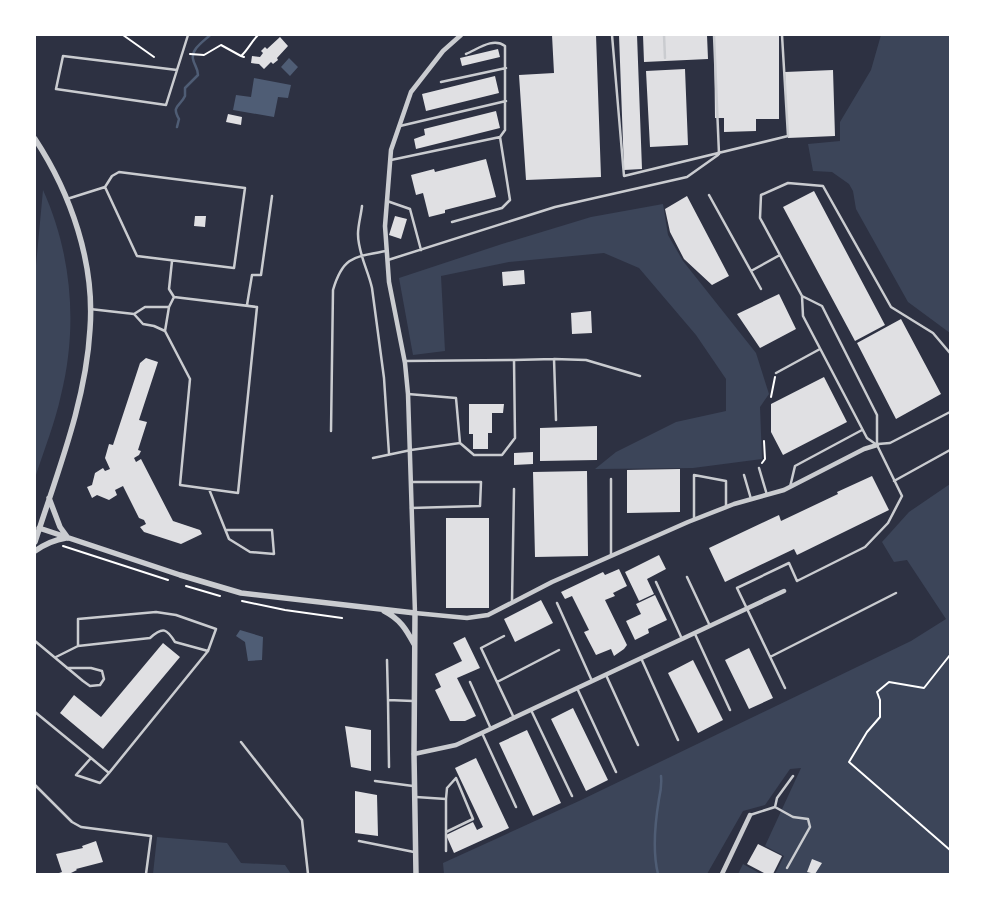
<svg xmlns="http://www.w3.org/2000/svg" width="985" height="909" viewBox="0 0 985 909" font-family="'Sofia Sans Condensed',sans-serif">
<rect width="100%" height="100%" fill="#2d3142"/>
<path fill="#3c4559" d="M881 35H950V333L908 302 856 209 853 191 849 184 832 172 813 171 808 144 840 141V122L871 70Z
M43 190C72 254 78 327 61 395 55 423 44 450 35 478V276Z
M663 204 668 235 683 261 756 353 769 394 760 407 762 459 693 468 595 469 616 452 676 422 726 411V379L696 335 639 268 604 253 509 262 441 276 445 351 413 355 399 278 502 244 591 217Z
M950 484V874H775L784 856 765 846 801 768 790 769 765 805 743 811 707 874H444L443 863 579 801 911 641 946 619 907 560 894 562 882 542 909 512Z
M157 837 227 843 241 863 285 865 291 874H153Z
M743 864 761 874H738Z"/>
<path fill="#4f5d75" d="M289 58 298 67 290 76 281 67Z
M254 78 291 85 288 98 278 97 274 117 233 110 236 95 251 97Z
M240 630 263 637 262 660 248 661 245 642 236 636Z"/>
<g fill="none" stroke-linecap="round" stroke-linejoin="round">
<path stroke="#4f5d75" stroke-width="2.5" d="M177 127 179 119C171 105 180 107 185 96 185 96 185 89 185 88L198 75C198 68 194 65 193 59 191 49 204 41 210 35
M658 874C652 850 655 823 659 799 661 790 662 785 661 776"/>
</g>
<path fill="#e0e0e3" d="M552 35H596L601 177 526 180 519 75 554 73Z
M619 35H637L642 169 624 170Z
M643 35H707L708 59 644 62Z
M714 35H779V119H756V131L724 132V118H715Z
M280 37 288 46 277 58 278 60 273 64 271 62 264 69 259 64 251 63 252 56 260 57 263 53 261 51 265 47 267 49Z
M498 49 500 57 462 66 460 58Z
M685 69 688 145 650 147 646 71Z
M833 70 835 136 788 138 785 72Z
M495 76 499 93 426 111 422 94Z
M496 111 500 128 416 149 414 139 425 135 424 129Z
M228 114 242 117 241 125 226 122Z
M486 159 496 197 445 210V213L429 217 423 193 416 195 411 175 434 169 435 172Z
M814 191 885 325 855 341 783 207Z
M687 196 729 276 712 285 684 259 670 232 665 209Z
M195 216H206L205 227 194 226Z
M395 216 407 219 401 239 389 235Z
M524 270 525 284 503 286 502 272Z
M779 294 796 329 760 348 737 314Z
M591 311 592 333 572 334 571 313Z
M901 319 941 394 896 419 857 343Z
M146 358 158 362 139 420 147 422 138 450 141 451 139 455 134 458 136 462 141 459 173 521 200 530 202 534 181 544 144 532 140 527 146 524 144 520 139 518 123 486 115 490 117 495 109 500 97 495 92 498 87 487 92 485 95 473 103 468 105 471 110 469 105 458 109 444 113 445 140 363Z
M824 377 847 422 783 455 771 432V404Z
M469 404H504L503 413H492V433H488V449H473V434H469Z
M597 426V460L540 461V428Z
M533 452V464L514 465V453Z
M680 469V512L627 513V470Z
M587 471 588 556 535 557 533 472Z
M872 476 889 510 797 555 794 549 725 582 709 548 779 515 781 521 838 494 837 492Z
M446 518H489V608H446Z
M659 555 666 569 647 579 654 594 639 601 625 572Z
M619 569 627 586 613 593 615 596 605 600 627 645 624 649 614 656 611 649 596 655 584 632 589 630 572 596 565 599 561 592 603 572 605 575Z
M655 595 667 620 648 629 649 633 635 640 626 621 641 614 636 604Z
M541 600 553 623 515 642 504 619Z
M465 637 480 668 457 678 476 716 465 721H450L435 690 441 687 435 674 462 661 453 643Z
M163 643 180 657 103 749 60 713 74 695 101 717Z
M749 648 773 698 749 709 725 660Z
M693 660 723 720 698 733 668 673Z
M573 708 608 780 586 791 551 719Z
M345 726 371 730V771L351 767Z
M527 730 561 803 533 816 499 743Z
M476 758 509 828 454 853 446 835 473 822 477 830 483 827 455 768Z
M355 791 377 795 378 836 355 833Z
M96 841 103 862 76 869 77 870 69 874H56L62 872 56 854 83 848 82 846Z
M758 844 782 856 773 874H766L747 864Z
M812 859 822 863 815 874 807 872Z"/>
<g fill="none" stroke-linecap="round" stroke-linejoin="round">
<path stroke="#fff" stroke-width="2" d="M123 35 154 57
M190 54 204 55 221 45 241 56
M244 57 241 56C248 50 251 42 258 35
M771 397 775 377
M762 463 765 459 764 441
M63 546 168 580
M186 586 220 596
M242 601 285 610 342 618
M950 655 924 688 889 682 877 692 880 700V717L867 732 849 762 950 850"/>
<path stroke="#caccd0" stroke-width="2.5" d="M612 35 624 176 788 136 782 35
M664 35 665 58
M714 35 719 154
M466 54C478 49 493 37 505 46V130L500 137
M177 70 63 56 56 89 166 105 188 35
M441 82 506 68
M400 126 506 101
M391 160 500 137 510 200 502 208 452 222
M119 172 245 188 234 268 137 256 105 187 112 176Z
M709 195 751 271 780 255
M67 199 105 187
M387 201 410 209 421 250
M362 206C361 215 358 225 358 234 358 253 368 270 372 288L384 378 389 454
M388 260 555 207 687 177 718 155
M172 261 169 289 174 297
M751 271 761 289
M174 297 257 307 238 493 180 485 190 379 165 331 169 307Z
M247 305 252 275H261L272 196
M90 309 134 314 145 307H169
M134 314 143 324 154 326 165 331
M554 359 586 360 640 376
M514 360 554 359 556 420
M405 361 514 360 515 438 502 455H474L460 443
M776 373 820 349
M331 431 333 290C343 256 354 257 386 251
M878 444 890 443 950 412
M877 445 867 438 803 316 802 296 760 218 761 195 788 183 823 186 891 307 933 333 950 353
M373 458 411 450 460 443 456 398 408 394
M759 468 767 495
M744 475 751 499
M894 481 950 450
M411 482H481L480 506 411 508
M790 487 795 466 862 430
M209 489 229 539 250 552 274 554 272 530H226
M694 519V475L726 481V506
M611 555V479
M687 577 710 626
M656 582 682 639
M512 602 514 489
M557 603 592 681
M695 634 730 710
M504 636 481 648 514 718
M35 641 83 681 90 686 100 685 104 679 102 671 91 668H67
M56 657 78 646V619L156 612 176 615 216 629 208 651 175 642C167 629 163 626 150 638L78 646
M770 657 896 593
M641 658 678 740
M387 660 388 700
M606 675 638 745
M470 682 491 729
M497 682 559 650
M577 688 616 772
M785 688 737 588 789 563 797 581 865 547 888 523 902 496 877 445V415L822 306 802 296
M531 710 572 796
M35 712 91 758
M482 733 516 807
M241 742 302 820 308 874
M389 767 388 700 413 701
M109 773 91 758 76 775 100 783 109 773 208 651
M375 781 413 786
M35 785 72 822 81 827 151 836 146 874
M416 797 446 799V851
M775 807 777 798 793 776
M750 815 775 807 793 817 808 819 810 827 787 868
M446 832 473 819 456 778 447 788 446 799
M359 841 414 852"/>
<path stroke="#caccd0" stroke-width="4.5" d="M461 35 443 51 411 92 391 150 385 226 389 282 405 363 408 394 415 613 467 618 488 615 552 582 688 522 734 504 784 490 864 449 877 445
M414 754 456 745 784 591
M722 874 750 815"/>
<path stroke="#caccd0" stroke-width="5.5" d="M35 139C71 194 95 263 90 329 86 402 57 473 35 542
M49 498 60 527 68 538
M39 528 180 575 241 593 415 613 414 754 416 874
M35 551C45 544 53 540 66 538
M384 611C400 619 406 629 414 644"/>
</g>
<rect width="985" height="909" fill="none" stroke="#ffffff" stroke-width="72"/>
</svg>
